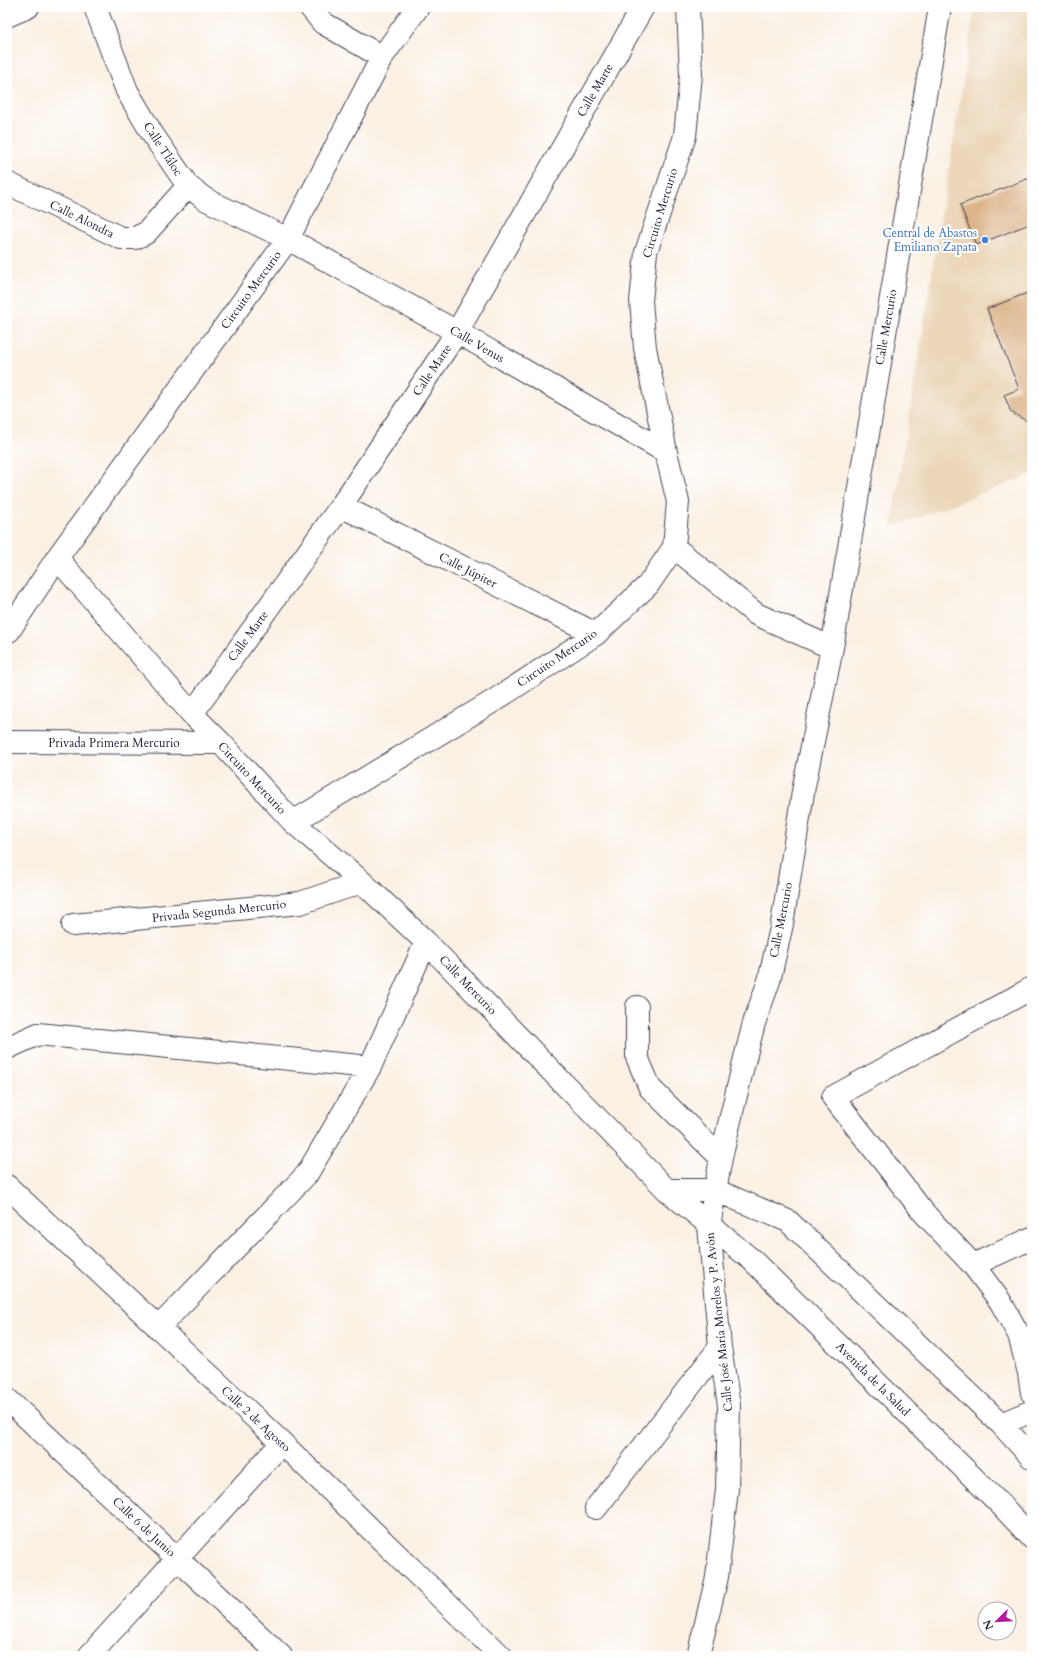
<svg xmlns="http://www.w3.org/2000/svg" width="1039" height="1663" viewBox="0 0 1039 1663" font-family="Cardo,serif">
<rect width="100%" height="100%" fill="#fff"/>
<filter id="ink" filterUnits="userSpaceOnUse"><feTurbulence type="fractalNoise" baseFrequency=".025" numOctaves="2"/><feDisplacementMap in="SourceGraphic" scale="8" xChannelSelector="R" yChannelSelector="G"/><feConvolveMatrix kernelMatrix="1 2 1 2 8 2 1 2 1" color-interpolation-filters="sRGB"/></filter>
<filter id="wash" filterUnits="userSpaceOnUse"><feTurbulence type="fractalNoise" baseFrequency=".012" numOctaves="4" result="noise"/><feDisplacementMap in="SourceGraphic" scale="16" xChannelSelector="R" yChannelSelector="G"/><feGaussianBlur stdDeviation="0.9" result="paint"/><feColorMatrix in="noise" values="0 0 0 0 0 0 0 0 0 0 0 0 0 0 0 0 0 1.4 0 .05"/><feComposite in="paint" operator="in"/></filter>
<g filter="url(#wash)">
<rect width="100%" height="100%" fill="#faf0e3"/>
<path fill="#ecd7ba" d="M975 7H1032V474L891 528Z"/>
<g id="blocks">
<path fill="#dbb48a" d="M1032 177V223L976 245 960 205Z
M1032 291V424L1011 412 1004 395 1019 389 987 309Z"/>
</g>
</g>
<g filter="url(#ink)">
<use href="#blocks" fill-opacity="0" stroke="#424154" stroke-width="1"/>
<g fill="none" stroke-linecap="round" stroke-linejoin="round">
<defs>
<path id="minor" d="M95 7 127 91 153 135 188 186 205 199 288 239 457 332 666 452
M310 7 323 23 382 57
M7 16 28 7
M7 183 121 238H135L146 233 188 186
M341 506 596 634
M674 547 756 614 832 648
M57 558 192 714 221 743 293 822 362 882 426 942 667 1190 752 1260 1001 1505 1032 1538
M9 631 57 558 288 239 382 57 418 7
M192 714 341 506 457 332 643 7
M7 742 221 743
M293 822 495 700 596 634 648 585 674 547 678 502 666 452 645 348 641 301 646 252 685 136 691 75 688 7
M73 925 300 903 362 882
M1032 988 833 1097 924 1213 973 1265 1000 1301 1019 1335 1029 1373 1032 1393
M637 1007V1057L650 1088 721 1158
M7 1048 38 1034 370 1067
M7 1186 282 1443 501 1656
M667 1190H715L788 1221 1001 1424 1032 1458
M973 1265 1032 1238
M158 1328 307 1174 370 1067 426 942
M7 1399 281 1656
M1001 1424 1032 1411
M596 1508 720 1347
M89 1656 282 1443
M698 1656 717 1577 727 1489 729 1405 720 1347 709 1226 721 1158 744 1062 754 1023 769 981 782 924 804 786 832 648 940 7"/>
</defs>
<use href="#minor" stroke="#424154" stroke-width="24"/>
<use href="#minor" stroke="#fff" stroke-width="22"/>
</g>
</g>
<circle fill="#3f7fe0" stroke="#fff" stroke-width="1.5" cx="985" cy="240" r="4"/>
<g text-anchor="middle" stroke-width="4" stroke-linejoin="round" paint-order="stroke">
<g font-size="12" fill="#22223b" stroke="#fff">
<text transform="translate(595 90) rotate(-60)" y="4">Calle Marte</text>
<text transform="translate(163 149) rotate(57)" y="4">Calle Tláloc</text>
<text transform="translate(660 213) rotate(-73)" y="4">Circuito Mercurio</text>
<text transform="translate(82 219) rotate(26)" y="4">Calle Alondra</text>
<text transform="translate(251 290) rotate(-54)" y="4">Circuito Mercurio</text>
<text transform="translate(886 327) rotate(-80)" y="4">Calle Mercurio</text>
<text transform="translate(477 344) rotate(30)" y="4">Calle Venus</text>
<text transform="translate(432 370) rotate(-56)" y="4">Calle Marte</text>
<text transform="translate(468 570) rotate(27)" y="4">Calle Júpiter</text>
<text transform="translate(248 636) rotate(-54)" y="4">Calle Marte</text>
<text transform="translate(557 658) rotate(-34)" y="4">Circuito Mercurio</text>
<text x="114" y="747">Privada Primera Mercurio</text>
<text transform="translate(252 778) rotate(47)" y="4">Circuito Mercurio</text>
<text transform="translate(219 911) rotate(-6)" y="4">Privada Segunda Mercurio</text>
<text transform="translate(781 920) rotate(-79)" y="4">Calle Mercurio</text>
<text transform="translate(468 985) rotate(46)" y="4">Calle Mercurio</text>
<text transform="translate(719 1322) rotate(-96)" y="4">Calle José María Morelos y P. Avón</text>
<text transform="translate(873 1379) rotate(45)" y="4">Avenida de la Salud</text>
<text transform="translate(256 1419) rotate(43)" y="4">Calle 2 de Agosto</text>
<text transform="translate(144 1527) rotate(43)" y="4">Calle 6 de Junio</text>
</g>
<g font-size="12" fill="#366cbe" stroke="#fff" text-anchor="end">
<text x="977" y="237">Central de Abastos<tspan x="977" dy="14">Emiliano Zapata</tspan></text>
</g>
</g>
<rect width="1039" height="1663" fill="none" stroke="#fff" stroke-width="24"/>
<g transform="translate(997 1621) rotate(246)"><circle r="19" fill="#ffffff" stroke="#a7a7b1"/>
<path d="M0-3L7 15L0 10L-7 15Z" fill="#b5179e"/>
<text y="-6" font-size="11" font-weight="bold" text-anchor="middle" fill="#22223b">N</text>
</g>
</svg>
